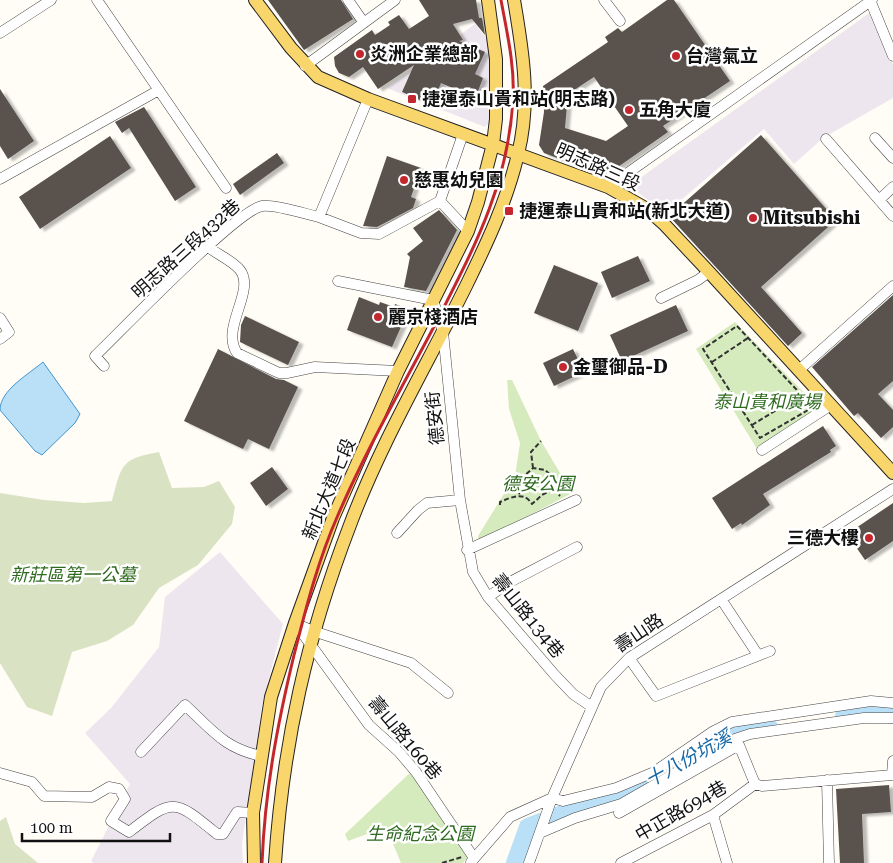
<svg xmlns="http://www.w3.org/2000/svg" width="893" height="863" viewBox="0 0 893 863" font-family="'Roboto Serif','Noto Sans TC',serif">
<defs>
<filter id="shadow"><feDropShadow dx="4.5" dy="2.5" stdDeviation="1" flood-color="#0004"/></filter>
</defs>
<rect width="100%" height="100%" fill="#fffdf5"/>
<path fill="#eee6ef" d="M872 11 893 65V98L823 138 794 164 764 129 666 213 629 186Z
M475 24 490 43 493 119 485 127 387 88Z
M220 552 283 624 262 705 242 844 243 863H94L91 861 130 784 85 733 111 708 159 647 165 597Z"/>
<path fill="#d5ebbd" d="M735 322 816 405 812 413 757 449 696 349Z
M507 380H512L541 441 572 493 479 542 478 536 515 476 520 443 509 409Z
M412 771 468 856 463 863H401L386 827 348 841 345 834Z"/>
<path fill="#d9e3c4" d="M159 452 172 488 204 487 219 481 235 507 232 524 198 565 159 588 133 625 107 641 72 652 52 716 27 707 0 663V493L44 500 84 503 112 501C122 465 120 459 159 452Z
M6 817 15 844 38 863H0V821Z"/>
<path fill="#b9e0f7" stroke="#3f96cf" d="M43 362 80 414 75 423 42 455 35 451 0 410C0 390 29 374 43 362Z"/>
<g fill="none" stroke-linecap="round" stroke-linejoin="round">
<path stroke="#b9e0f7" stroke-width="18" d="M844 716 875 712 893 715
M515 863 528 827 647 782 731 732 769 727"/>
</g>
<path fill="#5a524d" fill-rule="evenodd" filter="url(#shadow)" d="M268 0H341L353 19 304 50Z
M419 0H476L479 18H482L485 35 472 19 453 24 463 40 459 41 485 52 475 74 483 78 478 91 469 87 466 94 441 83 432 105 402 92 414 65 378 89 363 67 349 77 339 73 335 66 334 57 372 30 375 35 390 25 388 22 399 15 409 29 429 16Z
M667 0H674L730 81 663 126 668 132 605 176 544 153 539 145 544 112 543 86 608 42 605 37 618 28 622 32ZM594 77 628 126 606 141 565 128 568 94Z
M0 89 34 141 8 159 0 146Z
M144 107 196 187 175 201 129 128 122 133 115 122Z
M761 135 836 220 761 287 802 333 788 346 669 216Z
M110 136 131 168 40 229 19 197Z
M277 153 284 163 240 195 233 184Z
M387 156 421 168 411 197 416 199 413 208 377 227 363 226Z
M439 210 457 230 426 291 404 287 410 257 407 254 423 241 413 228Z
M638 256 650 281 612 298 601 272Z
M554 265 598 283 578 331 534 313Z
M893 295V381L878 394 893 410V427L881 438 858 413 854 416 812 367Z
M359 297 379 305 380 302 394 307 395 304 409 309 392 347 347 330Z
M676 305 688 331 622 361 610 335Z
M245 316 299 342 288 365 240 342 241 325Z
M218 349 276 379 284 380 298 387 269 449 248 439 243 449 184 421Z
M573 349 584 372 554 386 543 363Z
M823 426 836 446 830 450 831 452 763 494 770 505 742 525 741 523 732 529 712 498Z
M272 467 288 489 266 506 250 483Z
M893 503V541L865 560 847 534Z
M889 785 891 812 862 814 864 863H840L836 789Z"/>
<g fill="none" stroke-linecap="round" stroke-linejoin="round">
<defs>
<path id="minor" d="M97 0 226 188
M348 0 364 23
M604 0 620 21
M870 0 893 56
M0 33 51 0
M305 66 395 0
M875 138 893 158
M826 139 893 216
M0 179 159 90
M608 187 872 0
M879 200 893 187
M440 201 468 231
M319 217 361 233 379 234 440 201 463 134
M208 247C217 254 233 261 240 270 256 291 220 328 237 353L279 373H287L315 367 398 371
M338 281 433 300 443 332 460 500 473 572 488 597 554 674 573 694 592 707
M661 298 698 280 709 272
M0 318 9 332 0 339
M104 366 95 356C122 330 236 211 262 206 275 204 305 214 319 217L368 99
M799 370 893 286
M762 450 831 405
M397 533 418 510 427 503 460 500
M467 550 576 500
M488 597 510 582 577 547
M721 599 758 655
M629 658 656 696 770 651
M448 693 411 663 313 631 295 623 369 725 399 752 416 772 474 858
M141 752 185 705C212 730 224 748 261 756
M0 773 32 782 44 796 92 797 109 787 119 789 125 799 111 821 129 832C174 797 174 799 217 834H223L237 812 253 813
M827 780 829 863
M552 798 563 801 616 788 654 772 712 732 732 722 871 701 893 703
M619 813 739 745 755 784
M713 815 727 863
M540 833 575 818 621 804 735 739 750 734 864 718H893
M471 862 510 817 552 798
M529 863 552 798 601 687 629 658 893 489
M621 863 713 815 755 784 762 786 892 775 893 761"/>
<path id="major" d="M255 0 291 48 318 77 368 99 608 187 647 209 664 224 709 272 893 473
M254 863 253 813 271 697 295 623 333 518 398 371 468 231 478 202 493 144 496 119V59L488 0
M275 863C283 743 307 637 350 525 381 442 427 365 466 286 487 243 507 201 518 154 531 102 523 52 514 0"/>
</defs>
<use href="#minor" stroke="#444" stroke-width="11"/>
<use href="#major" stroke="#222" stroke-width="14"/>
<path stroke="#333" stroke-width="2" stroke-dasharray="5 2.5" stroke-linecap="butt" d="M737 326 809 403 808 410 760 438 703 349Z
M712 362 748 338
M752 425 801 395
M533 468 531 452 541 441
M554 489 560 496
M500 505V502C512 497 524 491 532 504L542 495 554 489V478L545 470 533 468 522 478 519 495
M442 863 462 857"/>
<use href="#minor" stroke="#fff" stroke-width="10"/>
<use href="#major" stroke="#f9d66b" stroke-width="12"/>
<path stroke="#c4262e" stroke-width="3" d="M262 863C265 790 277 726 294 655 306 608 318 560 338 515 367 448 404 384 438 319 475 246 508 184 513 100 515 66 507 33 501 0"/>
</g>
<g fill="#c4262e" stroke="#fff" stroke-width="2">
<circle cx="360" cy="54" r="5"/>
<circle cx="676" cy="56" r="5"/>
<rect x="407" y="94" width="10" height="10" rx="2.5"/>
<circle cx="629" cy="110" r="5"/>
<circle cx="404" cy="180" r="5"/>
<rect x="504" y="206" width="10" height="10" rx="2.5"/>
<circle cx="753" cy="218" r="5"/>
<circle cx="378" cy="317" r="5"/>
<circle cx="563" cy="367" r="5"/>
<circle cx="869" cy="538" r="5"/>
</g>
<g text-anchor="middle" stroke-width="5" stroke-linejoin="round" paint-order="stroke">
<g font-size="18" font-weight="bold" fill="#111" stroke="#fff" text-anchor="start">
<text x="370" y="60">炎洲企業總部</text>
<text x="686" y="62">台灣氣立</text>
<text x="422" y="105">捷運泰山貴和站(明志路)</text>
<text x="639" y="116">五角大廈</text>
<text x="414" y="186">慈惠幼兒園</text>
<text x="519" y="217">捷運泰山貴和站(新北大道)</text>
<text x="763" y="224">Mitsubishi</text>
<text x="388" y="323">麗京棧酒店</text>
<text x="573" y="373">金璽御品-D</text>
<text x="859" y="544" text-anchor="end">三德大樓</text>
</g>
<g font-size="18" fill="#111" stroke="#fff">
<text transform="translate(598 167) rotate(24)" y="6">明志路三段</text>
<text transform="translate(186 249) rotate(-42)" y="6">明志路三段432巷</text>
<text transform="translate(435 418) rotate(-96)" y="6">德安街</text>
<text transform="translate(329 489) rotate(-67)" y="6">新北大道七段</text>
<text transform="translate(528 616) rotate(51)" y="6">壽山路134巷</text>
<text transform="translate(639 633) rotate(-34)" y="6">壽山路</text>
<text transform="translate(405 738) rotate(50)" y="6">壽山路160巷</text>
<text transform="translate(681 811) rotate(-30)" y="6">中正路694巷</text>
</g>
<g font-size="18" font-style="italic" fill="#2f6b1f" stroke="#fff">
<text x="767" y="408">泰山貴和廣場</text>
<text x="538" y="490">德安公園</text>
<text x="73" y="581">新莊區第一公墓</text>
<text x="420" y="840">生命紀念公園</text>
</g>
<g font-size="19" font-style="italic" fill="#1768a6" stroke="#fff">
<text transform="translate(688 758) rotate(-29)" y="7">十八份坑溪</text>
</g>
</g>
<path d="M22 833v8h148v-8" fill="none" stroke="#111111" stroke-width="2.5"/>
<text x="30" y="833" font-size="15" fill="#111111" stroke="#ffffff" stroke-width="4" paint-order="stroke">100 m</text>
</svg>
